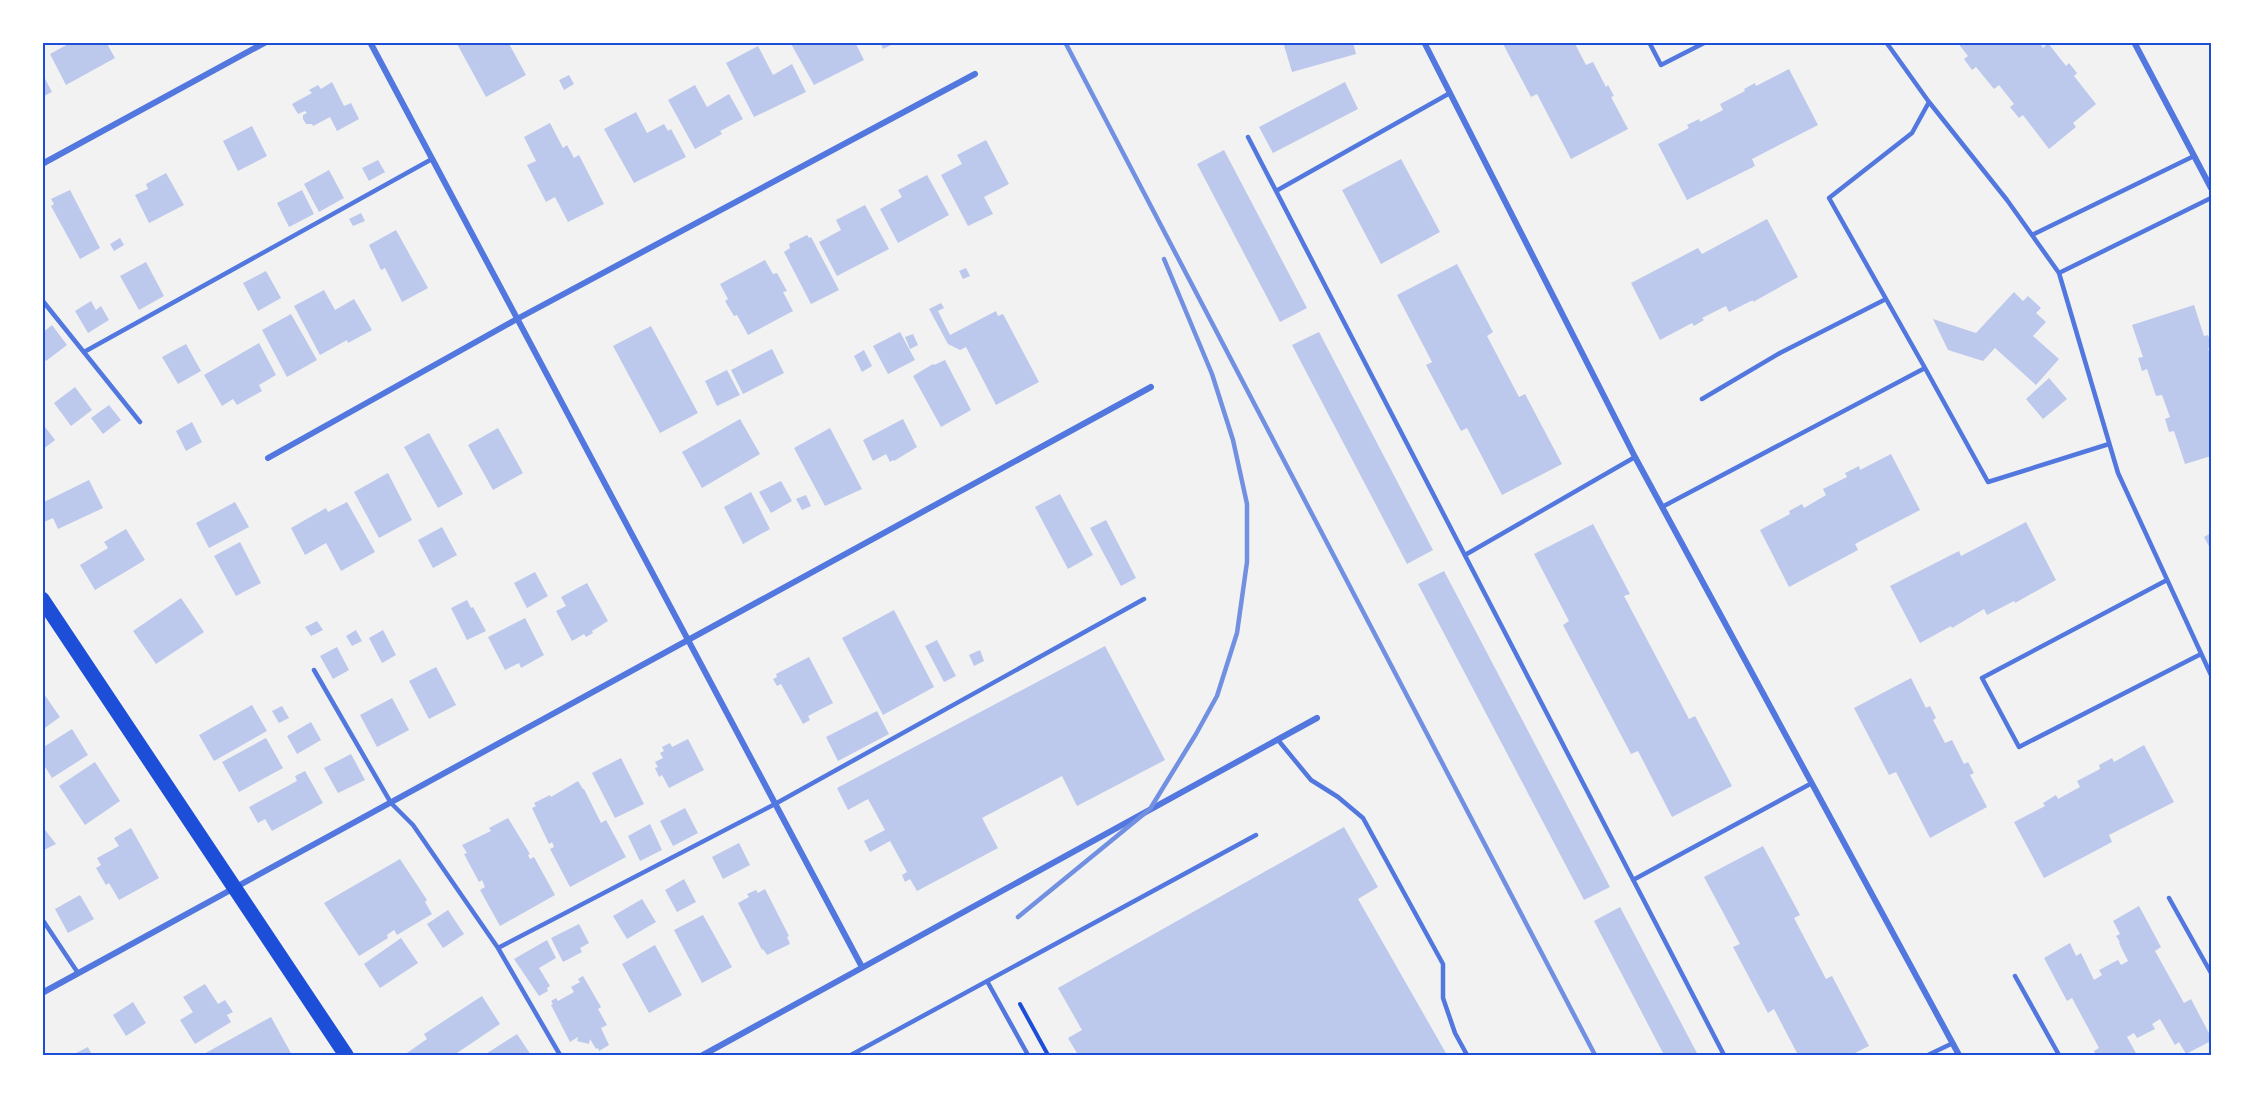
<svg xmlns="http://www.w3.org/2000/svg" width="2253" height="1097" viewBox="0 0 2253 1097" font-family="'Libre Baskerville',serif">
<rect width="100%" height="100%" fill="#f2f2f2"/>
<path fill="#bdc9ec" d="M72 42H106L115 58 66 85 50 54Z
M456 42H508L526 75 486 97Z
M790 42H855L864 60 814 85Z
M880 42H897L883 49Z
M1283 42H1353L1356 54 1292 72Z
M1502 42H1574L1586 65 1593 62 1606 87 1608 85 1614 96 1611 97 1628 129 1571 159 1537 94 1531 97Z
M1957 42H2039L2043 48 2048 43 2066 66 2069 63 2077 73 2074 76 2096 104 2073 123 2076 127 2049 149 2023 115 2019 118 2010 107 2014 104 1999 85 1994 89 1976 67 1972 70 1964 59 1968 56Z
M758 46 773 75 792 64 806 92 754 117 726 63Z
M1789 69 1818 125 1752 159 1755 166 1687 200 1658 144 1689 128 1687 125 1699 119 1700 122 1723 110 1720 104 1745 91 1744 89 1755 83 1756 86Z
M42 73 52 92 42 97Z
M569 75 574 84 564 90 559 80Z
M332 82 344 106 351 103 359 119 337 131 330 117 313 126 312 124H306L303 119V115L307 113 305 111 298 114 292 104 312 93 309 90 318 85 321 89Z
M1345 82 1358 109 1273 153 1259 127Z
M695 85 707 107 729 94 743 119 720 131 722 134 695 149 668 100Z
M636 112 647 133 664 124 668 131 671 129 686 157 634 183 604 129Z
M550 123 563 148 567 145 574 158 579 155 604 204 568 222 555 197 546 202 527 165 536 161 524 137Z
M252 126 267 156 238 171 223 141Z
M986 140 1009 184 984 197 993 214 968 226 941 175 962 164 957 155Z
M1224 150 1307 308 1280 322 1197 164Z
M1401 159 1440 232 1381 264 1342 190Z
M378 160 385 172 369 181 362 168Z
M329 170 344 198 319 212 304 184Z
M166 173 184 205 149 223 135 195 148 189 146 184Z
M927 175 949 215 898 243 880 209 902 197 898 190Z
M70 190 100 248 80 259 51 206 54 204 51 199Z
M302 190 314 214 289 227 277 203Z
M865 205 889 249 837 276 819 242 841 230 836 220Z
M361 213 365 221 353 226 349 219Z
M1767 219 1798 277 1753 302V300L1729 312 1726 306 1702 318 1704 320 1694 326 1692 323 1660 340 1631 283 1698 248 1702 254Z
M396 230 428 288 402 302 385 268 381 270 369 245Z
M807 235 809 238 811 237 839 290 811 304 784 252 790 248 789 244Z
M120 238 124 245 114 251 110 244Z
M765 260 773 274 777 273 787 291 783 292 793 311 748 335 737 315 734 316 725 301 728 299 720 284Z
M146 262 164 296 139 310 120 276Z
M1457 264 1493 332 1487 336 1519 397 1525 394 1562 464 1502 495 1467 428 1461 431 1426 365 1432 362 1397 295Z
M966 268 970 276 963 279 959 271Z
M266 271 281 298 258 311 243 283Z
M324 290 335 310 354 299 372 330 348 343 347 340 320 355 294 306Z
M2014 292 2023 301 2028 296 2041 308 2036 313 2046 322 2033 336 2059 359 2036 385 1995 348 1983 361 1948 350 1933 319 1976 333Z
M91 301 96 310 101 306 109 320 88 333 75 311Z
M941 303 944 308 938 311 950 335 996 311 998 316 1003 314 1039 382 996 405 966 347 960 350 948 344 929 309Z
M2194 305 2204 336 2208 335 2211 343V348H2208L2211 356V456L2185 464 2174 431 2169 432 2165 419 2170 417 2162 395 2156 396 2147 369 2142 371 2138 358 2143 357 2132 325Z
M291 314 317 360 287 377 262 330Z
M52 325 67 345 46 361 42 357V333Z
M651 326 698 413 660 433 613 346Z
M900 332 915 360 888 374 873 346Z
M1319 332 1433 550 1407 564 1292 345Z
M913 334 918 345 910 349 905 337Z
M259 343 276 375 259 385 262 391 237 405 233 399 222 406 204 375Z
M186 344 201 371 178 384 162 357Z
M772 349 784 373 743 394 731 370Z
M864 350 872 366 862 372 854 356Z
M945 360 971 410 941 427 913 376 933 364 934 365Z
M727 370 740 395 717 406 705 381Z
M2049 378 2067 399 2043 419 2026 399Z
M75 387 92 410 71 426 54 403Z
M109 405 121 420 103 434 91 418Z
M740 419 760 454 702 488 682 452Z
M903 419 917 447 894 461 893 460 890 462 886 454 873 461 863 440Z
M192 422 202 442 186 451 176 431Z
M42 423 55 440 42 450Z
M498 428 523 473 493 490 468 445Z
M830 428 862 489 825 506 794 448Z
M429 433 463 494 438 508 404 447Z
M1891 454 1920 510 1855 544 1858 550 1789 587 1760 530 1790 514 1789 511 1802 504 1804 508 1826 495 1823 489 1847 477 1845 473 1859 466 1860 470Z
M388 473 412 520 379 538 354 492Z
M89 480 103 508 58 529 53 518 42 523V503Z
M781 481 792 501 771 513 759 492Z
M751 492 770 529 743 544 724 507Z
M1060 494 1093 555 1068 569 1035 507Z
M806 495 811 506 802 510 796 499Z
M235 502 249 527 209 548 196 523Z
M347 502 375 552 341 571 326 543 305 555 291 528 326 508 328 512Z
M1106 520 1136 578 1121 586 1090 528Z
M2026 522 2056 580 2015 603 2014 601 1987 615 1984 609 1952 628 1951 626 1920 643 1890 586 1959 551 1961 556Z
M1593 524 1630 594 1624 596 1689 719 1695 716 1732 786 1672 817 1638 751 1631 754 1563 625 1569 621 1534 554Z
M442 527 457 555 433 568 418 540Z
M126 529 145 560 95 590 80 565 108 548 104 542Z
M2211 533V550L2204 537Z
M240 542 261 583 236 596 214 556Z
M1444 571 1610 887 1584 900 1418 584Z
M535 572 548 596 527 608 514 583Z
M587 583 608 621 592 631 593 633 586 637 584 634 572 641 556 611 566 606 561 597Z
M181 598 204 632 156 664 133 631Z
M467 600 471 608 473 607 486 631 467 640 451 608Z
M894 610 934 687 883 715 842 638Z
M525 618 544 655 521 668 519 663 505 670 488 637Z
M317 621 323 630 311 636 305 627Z
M356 630 362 641 352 646 346 636Z
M383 630 396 655 382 663 369 638Z
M937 640 956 676 944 682 925 646Z
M1105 646 1165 760 1077 806 1062 776 982 818 998 848 917 891 910 879 905 882 902 875 907 872 890 841 870 852 864 841 885 830 868 799 848 810 837 788Z
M337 647 349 670 333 679 320 656Z
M980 650 984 661 974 666 969 655Z
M809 657 833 703 808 716 810 720 803 724 781 684 777 686 773 679 777 677 776 674Z
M436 667 456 705 429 719 409 681Z
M1911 678 1926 708 1930 706 1936 718 1933 720 1945 743 1952 740 1964 764 1968 762 1974 773 1970 775 1987 807 1930 838 1896 772 1889 775 1854 708Z
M44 694 60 717 42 730V696Z
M392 698 409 730 377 747 360 715Z
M252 705 267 731 214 761 199 735Z
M282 706 289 718 279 723 272 711Z
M877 711 889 734 838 761 826 737Z
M311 722 321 740 297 754 287 736Z
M72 729 88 755 52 778 42 762V748Z
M266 738 283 768 239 792 222 762Z
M688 739 704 770 669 788 662 775 659 777 655 768 658 767 655 762 663 758 660 753 664 751 662 747 670 743 672 747Z
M2144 745 2174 802 2109 835 2112 842 2044 878 2014 822 2045 806 2043 803 2056 795 2058 799 2080 787 2077 781 2100 769 2099 765 2112 758 2114 762Z
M351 754 365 780 338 793 324 768Z
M621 758 644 804 615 818 592 773Z
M95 762 120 801 85 825 59 786Z
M305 771 323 803 272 831 265 819 258 823 249 807 297 781 295 776Z
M578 781 583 789H584L601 823 606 820 626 857 570 887 550 849 554 847 552 842 549 844 532 808 536 806 534 803 550 795 551 797Z
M685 808 698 833 673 846 660 821Z
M508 818 530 854 528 855 530 859 534 857 555 895 500 926 480 890 485 887 482 880 479 882 464 854 467 853 462 845 491 831 489 828Z
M650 824 662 850 640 861 628 836Z
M42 826 56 844 42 851Z
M1344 827 1378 887 1358 899 1447 1055H1078L1068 1038 1082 1030 1058 988Z
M131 828 159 878 119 900 109 883 106 885 96 868 101 865 97 858 119 846 114 838Z
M739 843 750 865 723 879 712 857Z
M1763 846 1800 915 1794 918 1826 979 1832 976 1869 1046 1851 1055H1798L1774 1009 1768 1013 1733 947 1740 944 1704 877Z
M400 859 427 900 425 902 432 914 397 935 394 930 387 935 388 938 359 956 324 903Z
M684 879 696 902 677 912 665 890Z
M765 889 789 936 787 937 790 944 767 955 763 949 762 950 738 903 749 897 747 894 756 890 758 893Z
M80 895 94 919 68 933 55 909Z
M642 899 656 922 627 939 613 916Z
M2139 906 2161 947 2155 951 2184 1003 2191 999 2211 1037V1041L2186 1054 2179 1042 2175 1045 2160 1019 2152 1024 2155 1029 2137 1038 2134 1033 2127 1037 2137 1055H2096L2094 1051 2099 1048 2072 998 2067 1001 2044 958 2070 943 2076 956 2081 953 2094 980 2102 975 2099 970 2118 960 2121 965 2128 961 2119 943 2120 942 2116 936 2120 934 2113 921Z
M1620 907 1698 1055H1664L1594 921Z
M448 910 464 934 443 948 427 924Z
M703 915 732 967 702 983 674 930Z
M579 924 589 943 580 948 582 952 563 962 551 938Z
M401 938 418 963 380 988 364 964Z
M547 940 556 958 539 968 550 986 547 988 548 991 539 996 514 959Z
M655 945 682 995 649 1013 622 964Z
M583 976 601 1007 598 1009 607 1025 601 1028 609 1045 599 1051 598 1048 596 1049 590 1039 589 1044 577 1041 578 1037 570 1042 551 1005 553 1004 551 1001 556 998 558 1001 574 992 571 987 580 982 578 979Z
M205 984 218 1004 225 1000 233 1012 227 1015 231 1022 195 1044 180 1020 193 1012 183 997Z
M482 996 500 1024 454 1055H404L427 1039 424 1034Z
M133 1002 146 1023 126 1036 113 1015Z
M271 1017 292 1055H202Z
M517 1034 531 1055H484Z
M88 1047 92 1055H72Z"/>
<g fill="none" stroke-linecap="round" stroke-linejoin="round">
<path stroke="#1d4ed8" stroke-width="4" d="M1020 1004 1048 1055"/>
<path stroke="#5277de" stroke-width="4.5" d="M1649 42 1661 65 1706 42
M1886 42 1929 102 2007 200 2059 273 2118 473 2211 675
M1248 137 1724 1055
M1276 191 1450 93
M2032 235 2194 156
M2059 273 2211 198
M42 300 140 422
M84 352 432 159
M1925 368 1988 482 2109 444
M1702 399 1780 353 1886 299
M1662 507 1925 368 1829 198 1912 133 1929 102
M1465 555 1635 457
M2167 580 1982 678 2019 747 2201 654
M314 670 391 803 413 825 498 948 560 1055
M1278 740 1311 780 1338 797 1363 818 1443 964V998L1455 1033 1467 1055
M1633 880 1812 783
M2169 898 2211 973
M42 919 78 973
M498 948 775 804 1144 599
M2015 976 2059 1055
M987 981 1028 1055
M851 1055 1256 835
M1928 1055 1953 1043"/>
<path stroke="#5277de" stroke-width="6" d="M370 42 862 967
M1424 42 1635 457 1959 1055
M2134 42 2211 188
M42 164 266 42
M268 458 517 319 975 74
M42 993 1151 387
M703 1055 1317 718"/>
<path stroke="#1d4ed8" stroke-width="15" d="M42 599 346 1055"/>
<path stroke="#7290e2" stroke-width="4.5" d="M1065 42 1595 1055
M1018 917 1150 809 1196 734 1217 696 1237 633 1247 562V504L1233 440 1212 374 1164 259"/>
</g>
<rect width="2253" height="1097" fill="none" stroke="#ffffff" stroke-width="87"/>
<rect x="44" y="44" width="2166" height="1010" fill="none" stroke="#1d4ed8" stroke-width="2"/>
</svg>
